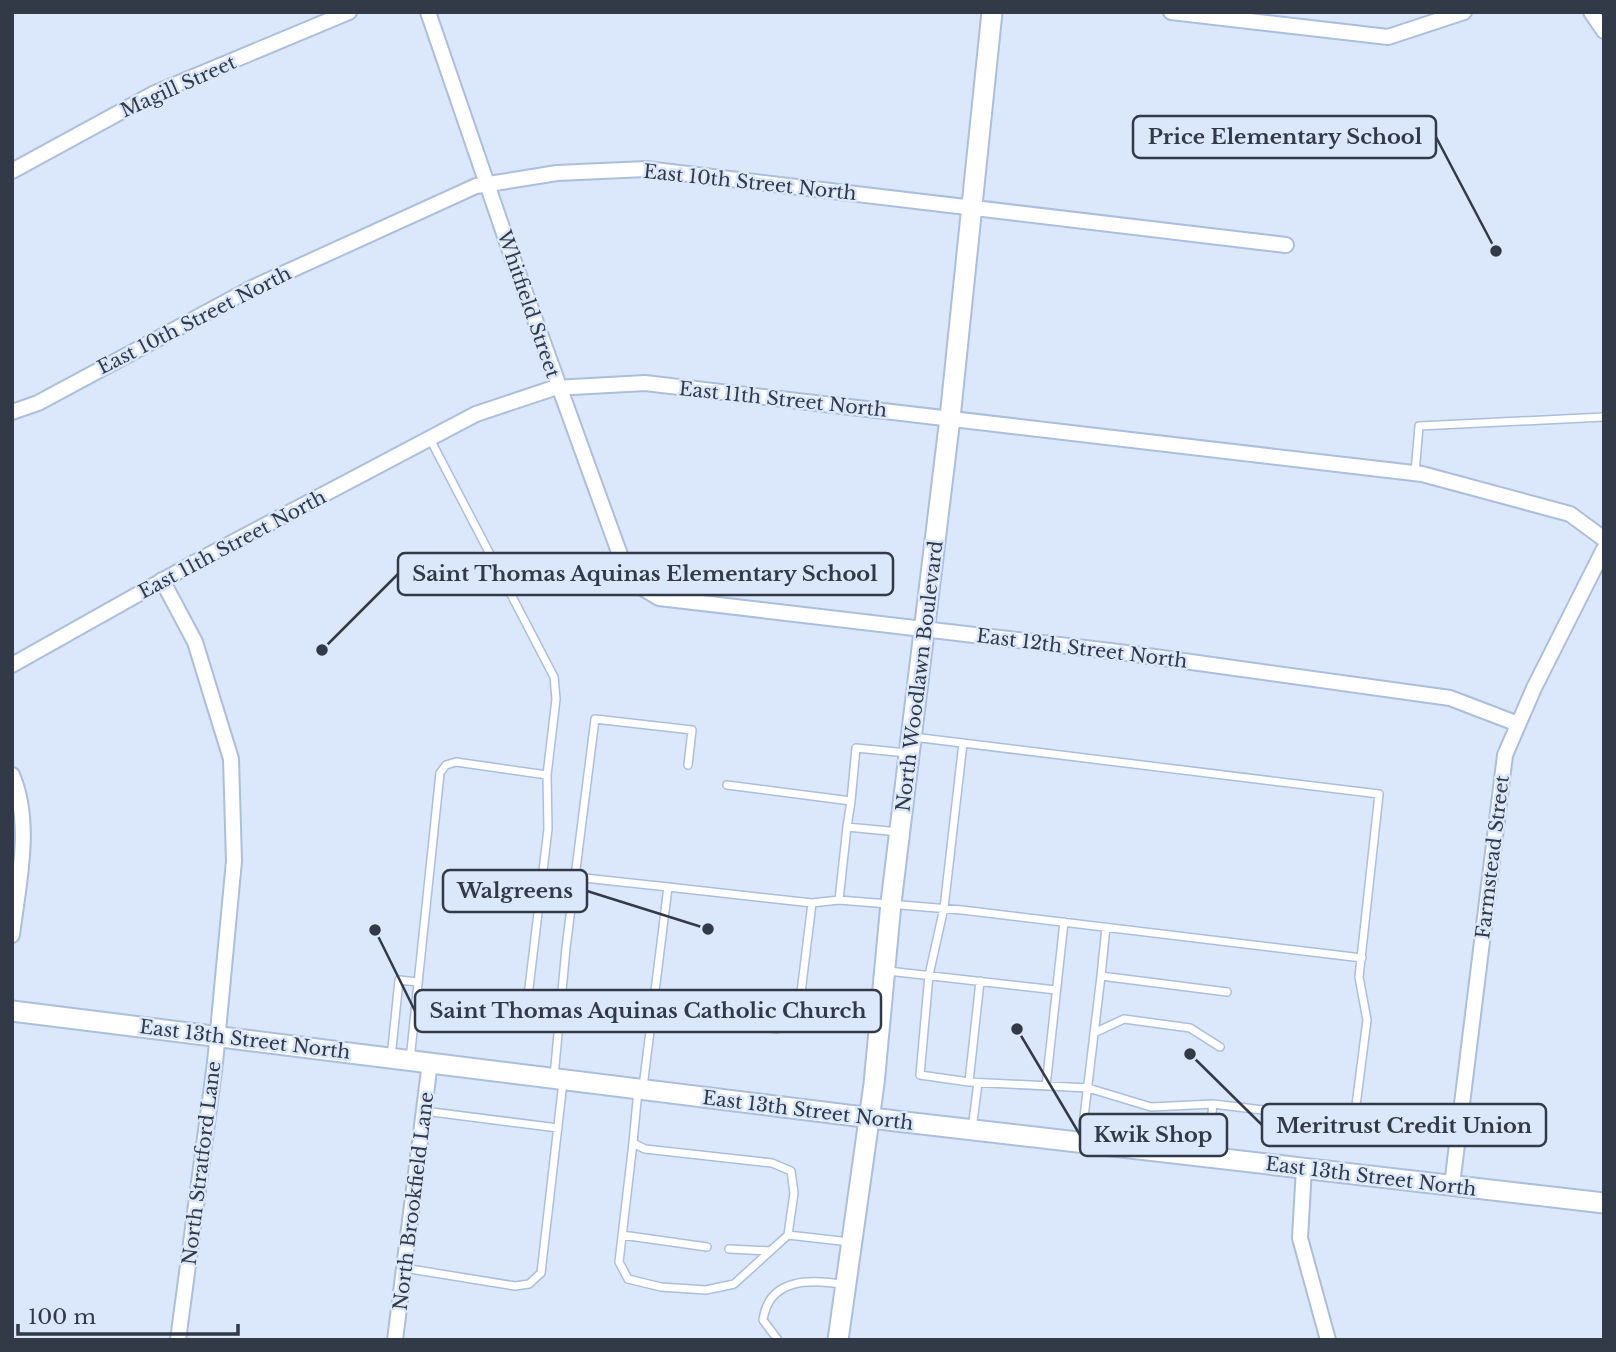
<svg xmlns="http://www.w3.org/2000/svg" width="1616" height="1352" viewBox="0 0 1616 1352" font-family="'Libre Baskerville',serif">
<rect width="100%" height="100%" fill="#dbe7fa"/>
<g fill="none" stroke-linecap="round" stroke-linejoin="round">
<defs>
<path id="service" d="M1415 473 1419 426 1604 417
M913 737 1379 794 1359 977 1367 1020 1354 1121 1213 1104 1151 1107 1088 1088 969 1082 980 981
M963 743 944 908 929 975 920 1075 969 1082
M727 785 851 801 847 827 899 832
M851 801 856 748 907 753
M543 876 574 880
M575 877 668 887
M839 900 847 827
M1106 927 1101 976 1227 992
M888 971 1056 990
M416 1005 519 1016 526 1013 548 829 547 775 556 699 554 677 430 439
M652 1015 777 1029 792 1024 799 1009 812 903
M1094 1033 1124 1019 1190 1028 1220 1047
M391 1058 399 980 418 982
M410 1060 440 773 446 765 456 762 547 775
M554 1077 566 948 595 719 692 730 688 765
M1046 1086 1064 922
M643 1087 668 887 812 903 839 900 962 910 1362 958
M424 1111 558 1128
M972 1129 978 1083
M1081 1142 1101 976
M633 1143 619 1262 628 1279 661 1287 706 1290 734 1284 788 1235 794 1193 791 1171 772 1163 645 1149 633 1143 638 1090
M1207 1156 1213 1104
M622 1235 707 1247
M788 1235 850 1242
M729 1249 770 1251
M404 1268 515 1286 529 1284 541 1273 563 1082
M778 1340 763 1320C769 1277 812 1279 845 1285"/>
<path id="minor" d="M428 12 509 248 623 563 639 586 659 598 1119 652 1450 698 1518 724
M1171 12 1388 37 1464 12
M1591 12 1604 31
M12 171 155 93 349 12
M12 412 38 403 254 287 476 186 557 173 646 169 1286 245
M162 580 195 642 231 759 234 861 215 1063 178 1340
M12 665 190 565 476 414 554 388 645 383 1422 474 1570 514 1604 539
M12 775C33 823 18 885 12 935
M1304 1168 1300 1238 1328 1340
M1452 1185 1505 755 1534 688 1604 549
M395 1340 430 1062"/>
<path id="secondary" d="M12 1011 896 1121 1604 1203
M838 1340 874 1084 891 903 950 418 992 12"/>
</defs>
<use href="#service" stroke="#acbedd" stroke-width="10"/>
<use href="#minor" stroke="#acbedd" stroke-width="18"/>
<use href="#secondary" stroke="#acbedd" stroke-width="23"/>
<use href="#service" stroke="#fff" stroke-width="7"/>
<use href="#minor" stroke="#fff" stroke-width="14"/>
<use href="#secondary" stroke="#fff" stroke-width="19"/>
</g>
<g text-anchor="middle" stroke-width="5" stroke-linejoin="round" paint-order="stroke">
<g font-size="19" fill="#333a47" stroke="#dbe7fa">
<text transform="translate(178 86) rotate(-24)" y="7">Magill Street</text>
<text transform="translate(750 182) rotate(6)" y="7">East 10th Street North</text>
<text transform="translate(529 304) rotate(71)" y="7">Whitfield Street</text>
<text transform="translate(194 320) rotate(-27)" y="7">East 10th Street North</text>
<text transform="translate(783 399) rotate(6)" y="7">East 11th Street North</text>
<text transform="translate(232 544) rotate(-28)" y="7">East 11th Street North</text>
<text transform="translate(1082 648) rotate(7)" y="7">East 12th Street North</text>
<text transform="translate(919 676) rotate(-83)" y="7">North Woodlawn Boulevard</text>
<text transform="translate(1492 857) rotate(-83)" y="7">Farmstead Street</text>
<text transform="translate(245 1039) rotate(7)" y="7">East 13th Street North</text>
<text transform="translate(808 1110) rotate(7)" y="7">East 13th Street North</text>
<text transform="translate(201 1163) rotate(-83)" y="7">North Stratford Lane</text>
<text transform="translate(1371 1176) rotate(7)" y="7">East 13th Street North</text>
<text transform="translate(413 1201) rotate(-83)" y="7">North Brookfield Lane</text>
</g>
</g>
<path fill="none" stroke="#333a47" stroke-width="2.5" d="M1496 251L1436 137M322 650L398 574M708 929L587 891M375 930L415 1011M1190 1054L1262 1125M1017 1029L1080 1135"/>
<g fill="#333a47" stroke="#dbe7fa" stroke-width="2.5">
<circle cx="1496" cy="251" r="7"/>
<circle cx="322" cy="650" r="7"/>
<circle cx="708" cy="929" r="7"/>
<circle cx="375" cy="930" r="7"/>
<circle cx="1190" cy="1054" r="7"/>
<circle cx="1017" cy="1029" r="7"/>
</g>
<g fill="#dbe7fa" stroke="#333a47" stroke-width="2.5">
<rect x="1133" y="116" width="303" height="42" rx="7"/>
<rect x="398" y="553" width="495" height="42" rx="7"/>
<rect x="443" y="870" width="144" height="42" rx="7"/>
<rect x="415" y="990" width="466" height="42" rx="7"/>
<rect x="1262" y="1104" width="284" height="42" rx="7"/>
<rect x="1080" y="1114" width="147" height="42" rx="7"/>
</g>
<g font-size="21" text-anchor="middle" font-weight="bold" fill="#333a47">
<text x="1285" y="144">Price Elementary School</text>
<text x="645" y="581">Saint Thomas Aquinas Elementary School</text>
<text x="515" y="898">Walgreens</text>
<text x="648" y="1018">Saint Thomas Aquinas Catholic Church</text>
<text x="1404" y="1133">Meritrust Credit Union</text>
<text x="1153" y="1142">Kwik Shop</text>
</g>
<rect width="1616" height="1352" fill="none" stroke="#333a47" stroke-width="28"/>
<path d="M18 1324v10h220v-10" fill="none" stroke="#333a47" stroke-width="3.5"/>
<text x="28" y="1324" font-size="21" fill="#333a47" stroke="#dbe7fa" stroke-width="5" paint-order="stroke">100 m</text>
</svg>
